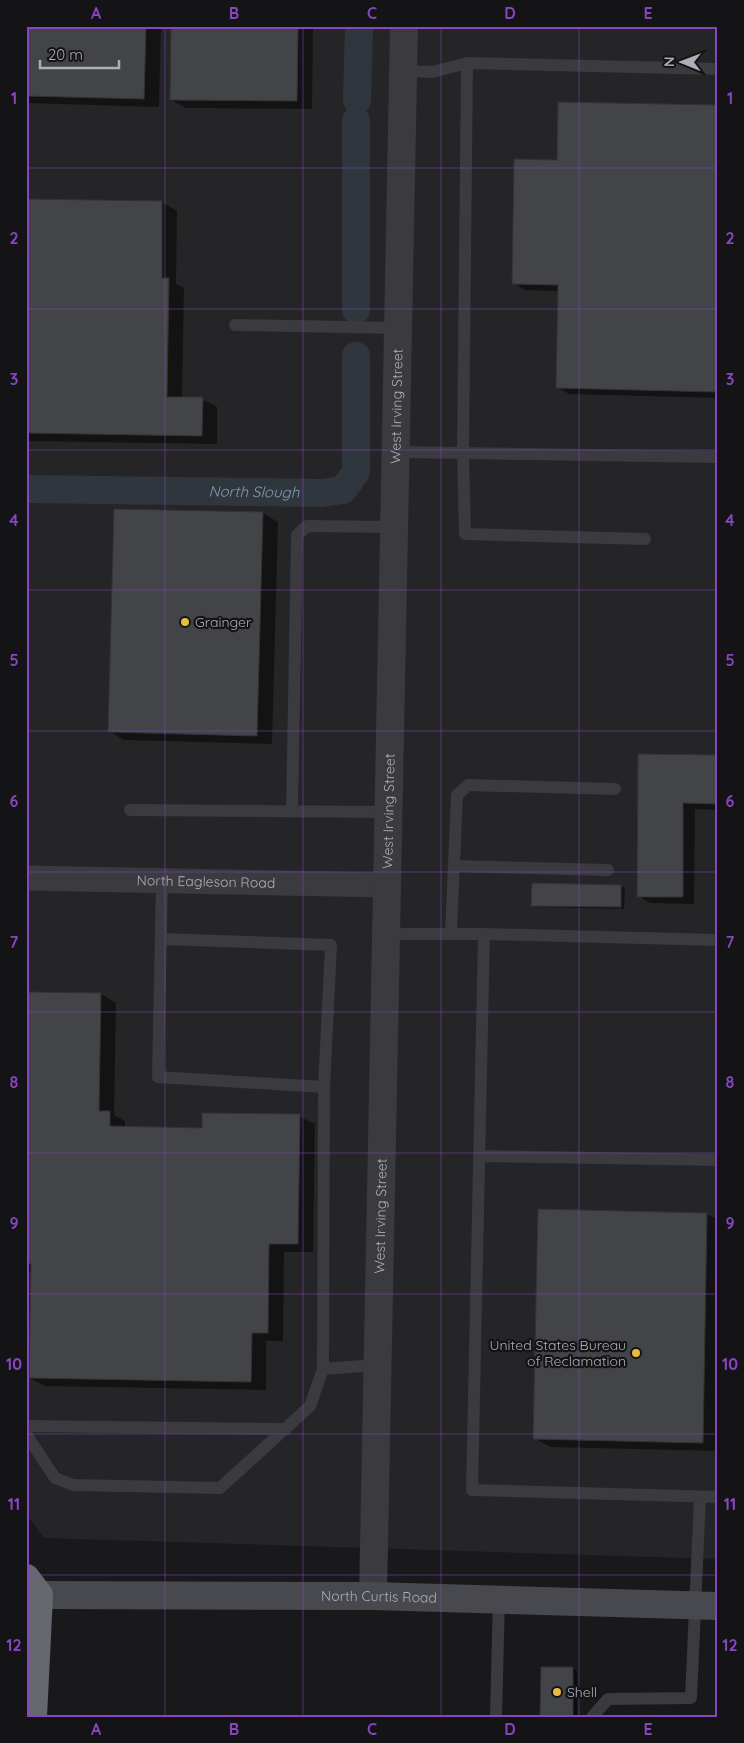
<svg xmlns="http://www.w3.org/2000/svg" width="744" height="1743" viewBox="0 0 744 1743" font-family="Quicksand,sans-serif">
<rect width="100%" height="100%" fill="#19181a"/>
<path fill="#252527" d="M26 26H718V1559L44 1538 26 1514Z"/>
<path fill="#0007" d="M26 26H161L159 107 26 103Z
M172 26H313L312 109 186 108 171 100Z
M718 106V398L569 394 557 387 559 291 525 290 513 283 558 161Z
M26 200 162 202 177 211 176 284 184 288 182 398 202 399 217 407V444L26 441Z
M263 513 278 522 272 744 124 740 109 731Z
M639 756H718V810L695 809 694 904 650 903 638 896Z
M533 884 621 886 625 888 624 909 536 907 533 905Z
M26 993 101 994 116 1003 114 1115 125 1121V1128L203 1129 299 1116 315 1124 313 1252H284L283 1341H266V1390L45 1386 30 1378 32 1271H26Z
M539 1210 707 1214 718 1220V1451L550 1447 534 1438Z
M542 1668H573L577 1671V1717H541Z"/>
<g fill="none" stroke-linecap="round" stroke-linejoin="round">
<g stroke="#2f363e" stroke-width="28">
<path d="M357 100 359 26"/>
<path d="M356 121V310"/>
<path id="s1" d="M26 489 321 493 343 490 356 472V356"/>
</g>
</g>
<path fill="#434447" stroke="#333336" d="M26 26H146L144 99 26 96Z
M171 26H298L297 101 170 100Z
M558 102 718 105V392L556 388 558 285 512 284 514 159 557 160Z
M26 199 162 201V278H169L167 397H203L202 436 26 433Z
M114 509 263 512 257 736 108 732Z
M638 754 718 755V804L683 803V897H637Z
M532 883 621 885V907L531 906Z
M26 992 101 993 99 1111H110V1126L202 1128V1113L300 1114 298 1244H269L268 1333H252L251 1382 29 1378 31 1264 26 1263Z
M538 1209 707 1213 703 1443 533 1439Z
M541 1667H573V1717H540Z"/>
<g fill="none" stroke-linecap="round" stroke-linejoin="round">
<path stroke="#3a3a3f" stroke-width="12" d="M467 63 718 69
M235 325 398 328
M396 452 463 453 467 63 432 72 403 71
M645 539 465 534 463 453 718 457
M130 810 389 812
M292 811 297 535 307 526 394 527
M455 866 608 870
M162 880 158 1077 324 1087 323 1369
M386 934H484
M451 934 457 795 468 785 615 789
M161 939 331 945 324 1087
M718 940 484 934 472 1490 718 1497
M479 1156 718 1160
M26 1426 286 1429
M26 1434 55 1478 73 1485 220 1488 310 1406 323 1369 377 1365
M496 1717 499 1599
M592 1717 608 1699 691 1698 700 1497"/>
<path stroke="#3a3a3f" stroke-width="25" id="s2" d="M26 878 387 885"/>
<path stroke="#3a3a3f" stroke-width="28" id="s3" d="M373 1596 404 26"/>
<path stroke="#48494f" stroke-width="28" id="s4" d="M39 1595 373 1596 718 1606"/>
<path stroke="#666870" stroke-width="28" d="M26 1578 39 1595 33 1717"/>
</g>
<path fill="none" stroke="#8546be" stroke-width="1" stroke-opacity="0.55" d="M165 26V1717M303 26V1717M441 26V1717M579 26V1717M26 168H718M26 309H718M26 450H718M26 590H718M26 731H718M26 872H718M26 1012H718M26 1153H718M26 1294H718M26 1434H718M26 1575H718"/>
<g fill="#e8bc43" stroke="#141315" stroke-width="2">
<circle cx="185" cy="622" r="5"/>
<circle cx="636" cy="1353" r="5"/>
<circle cx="557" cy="1692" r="5"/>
</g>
<g text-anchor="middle" stroke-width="4.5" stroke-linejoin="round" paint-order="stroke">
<g font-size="14" fill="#acafb9" stroke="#141315">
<text dy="5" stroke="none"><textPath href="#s3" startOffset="1190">West Irving Street</textPath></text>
<text dy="5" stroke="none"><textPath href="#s3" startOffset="785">West Irving Street</textPath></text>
<text dy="5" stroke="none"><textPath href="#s2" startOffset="180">North Eagleson Road</textPath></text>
<text dy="5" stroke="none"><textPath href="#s3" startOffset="380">West Irving Street</textPath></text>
<text dy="5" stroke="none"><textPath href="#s4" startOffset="340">North Curtis Road</textPath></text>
</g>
<g font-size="14" fill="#acafb9" stroke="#141315" text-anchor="start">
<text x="195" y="627">Grainger</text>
<text x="626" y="1350" text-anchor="end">United States Bureau<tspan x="626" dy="16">of Reclamation</tspan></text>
<text x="567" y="1697">Shell</text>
</g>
<g font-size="15" font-style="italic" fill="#859ab2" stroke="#141315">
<text dy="5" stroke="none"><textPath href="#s1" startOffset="228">North Slough</textPath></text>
</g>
</g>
<rect width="744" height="1743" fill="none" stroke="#141315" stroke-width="55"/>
<g transform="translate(682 62) rotate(271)" stroke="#141315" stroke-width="4" paint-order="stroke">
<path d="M0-4L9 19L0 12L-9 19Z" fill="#acafb9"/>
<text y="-8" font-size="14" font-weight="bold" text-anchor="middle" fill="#acafb9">N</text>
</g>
<path d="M40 60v8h79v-8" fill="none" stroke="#acafb9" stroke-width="2.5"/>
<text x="48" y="60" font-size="15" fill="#acafb9" stroke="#141315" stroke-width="4" paint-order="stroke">20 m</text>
<rect x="28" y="28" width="688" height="1688" fill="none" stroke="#8546be" stroke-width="2"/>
<g font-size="16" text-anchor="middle" font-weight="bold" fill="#8546be">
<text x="96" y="19">A</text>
<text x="234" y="19">B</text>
<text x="372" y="19">C</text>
<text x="510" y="19">D</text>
<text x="648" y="19">E</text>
<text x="14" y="104">1</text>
<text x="730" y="104">1</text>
<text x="14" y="244">2</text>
<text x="730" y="244">2</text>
<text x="14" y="385">3</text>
<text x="730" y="385">3</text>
<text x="14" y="526">4</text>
<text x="730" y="526">4</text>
<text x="14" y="666">5</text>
<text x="730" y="666">5</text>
<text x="14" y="807">6</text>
<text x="730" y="807">6</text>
<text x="14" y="948">7</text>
<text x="730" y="948">7</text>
<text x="14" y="1088">8</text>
<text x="730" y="1088">8</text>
<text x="14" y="1229">9</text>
<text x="730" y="1229">9</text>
<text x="14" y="1370">10</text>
<text x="730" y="1370">10</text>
<text x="14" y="1510">11</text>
<text x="730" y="1510">11</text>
<text x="14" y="1651">12</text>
<text x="730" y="1651">12</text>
<text x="96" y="1735">A</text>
<text x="234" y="1735">B</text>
<text x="372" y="1735">C</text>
<text x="510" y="1735">D</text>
<text x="648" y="1735">E</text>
</g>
</svg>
